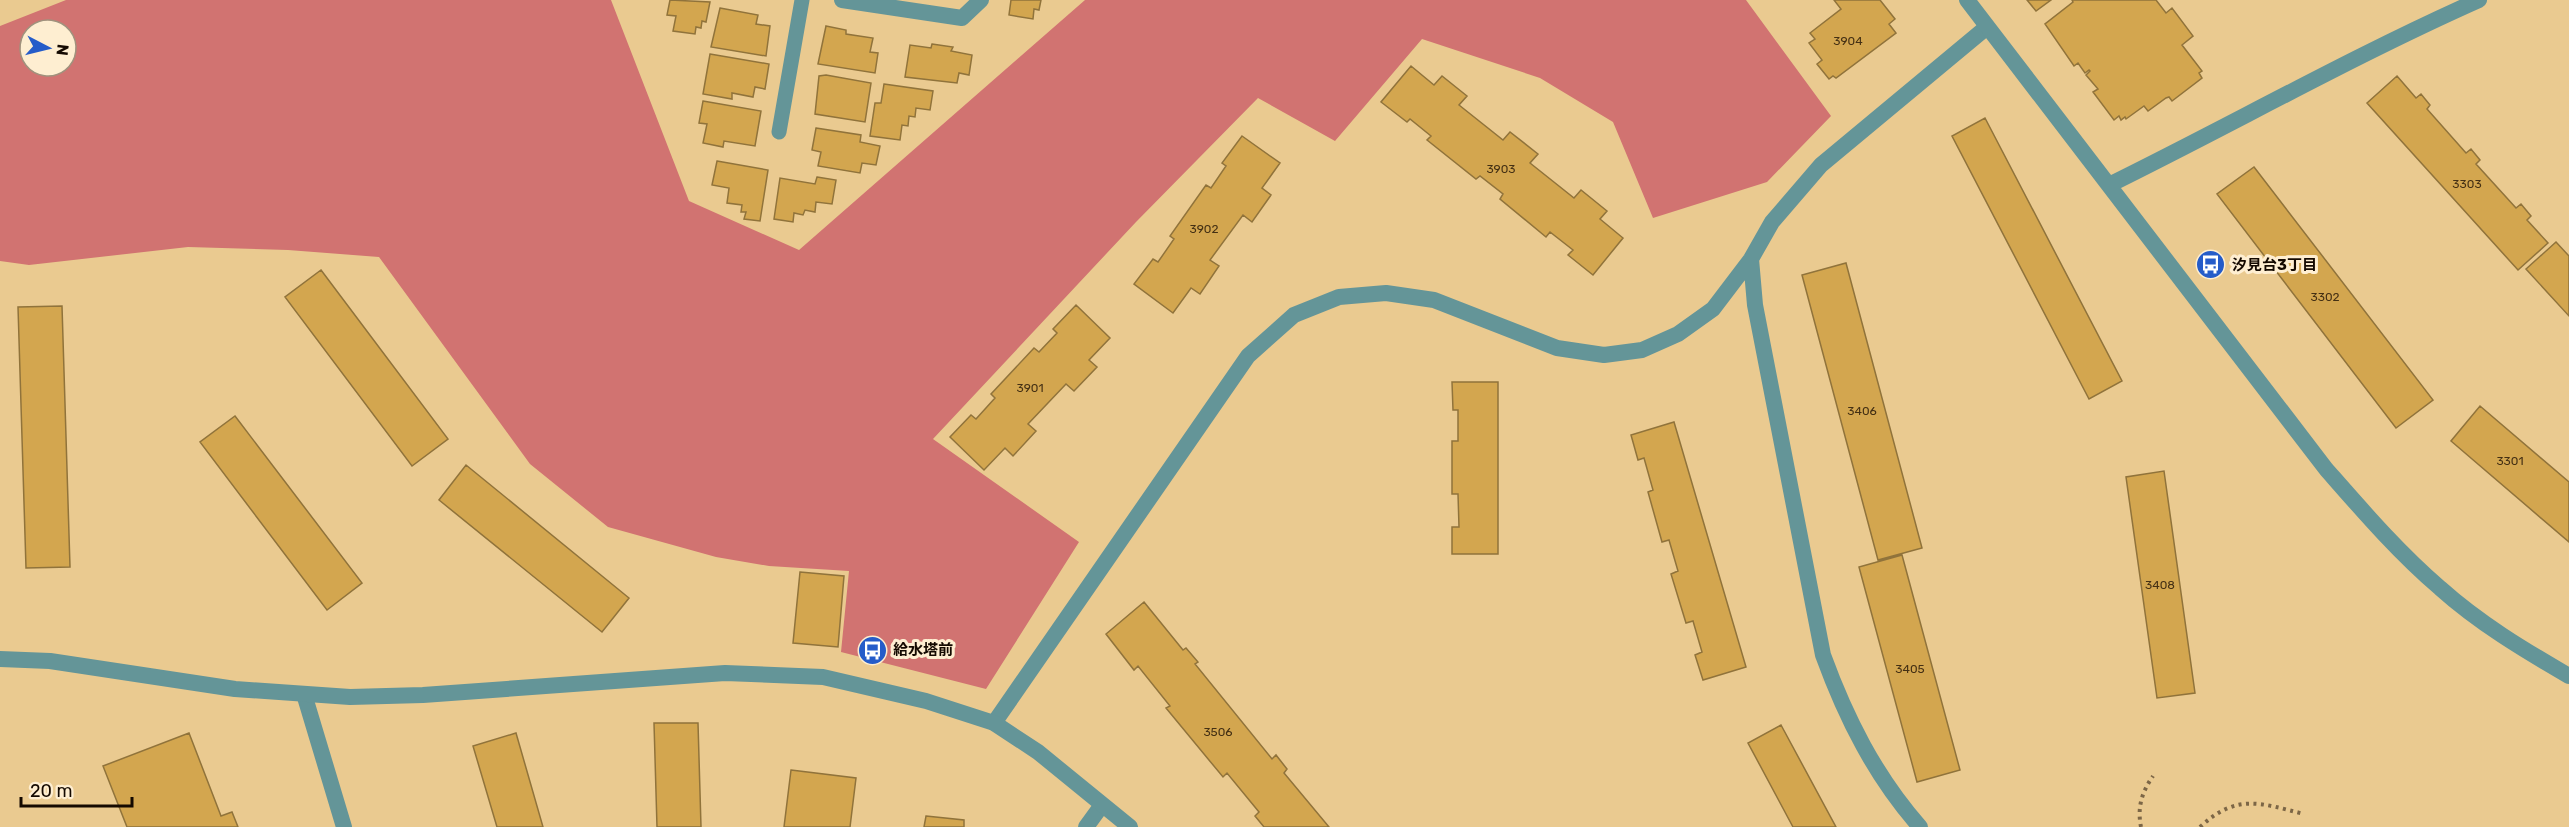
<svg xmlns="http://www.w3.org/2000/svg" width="2569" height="827" viewBox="0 0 2569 827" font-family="Rubik,'Noto Sans JP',sans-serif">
<rect width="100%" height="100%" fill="#eaca90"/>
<path fill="#d17371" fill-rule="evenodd" d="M66 0H611L689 201 799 250 1085 0H1746L1831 116 1767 182 1653 218 1613 122 1540 78 1422 39 1335 141 1258 98 1136 222 933 439 1079 542 986 689 841 652 849 571 769 566 716 557 608 527 530 464 379 257 288 250 188 247 29 265 0 261V26ZM30 30H66V66H30Z"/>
<path fill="#d3a64f" stroke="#90733b" stroke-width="1.5" d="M670 0 710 2 706 22 702 21 701 28 696 27 695 34 673 31 676 16 667 15Z
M1011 0H1041L1039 10 1034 9 1033 19 1009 15Z
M1834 0H1880L1895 19 1889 24 1896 33 1836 78 1833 76 1829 79 1817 64 1822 60 1809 43 1815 39 1810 33 1841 9Z
M2027 0H2051L2036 11Z
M2072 0H2156L2166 13 2172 8 2193 36 2182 45 2202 71 2199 73 2202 78 2172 101 2169 97 2166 98 2148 111 2144 106 2126 119 2125 117 2121 120 2119 116 2114 120 2093 92 2098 89 2086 75 2090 71 2089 70 2085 73 2078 63 2074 66 2045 24 2073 2Z
M720 8 758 15 756 24 770 26 766 56 711 47Z
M826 26 846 30V34L873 38 870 52 878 53 875 73 818 64Z
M932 44 953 47 951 51 972 55 969 75 959 73 957 83 905 77 910 45 931 48Z
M710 54 769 64 765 89 755 87 753 97 732 93V99L703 94Z
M1411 66 1434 85 1442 76 1467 96 1459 105 1503 140 1510 132 1538 154 1530 163 1574 198 1581 190 1607 211 1600 219 1623 238 1593 275 1568 255 1573 250 1550 232 1546 237 1500 199 1503 194 1480 176 1476 179 1427 140 1431 136 1410 119 1407 122 1381 102Z
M826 75 871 83 865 122 815 114 819 76Z
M2397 76 2416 98 2421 94 2430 105 2427 109 2466 153 2471 149 2480 160 2476 164 2516 208 2521 204 2531 216 2527 220 2548 243 2518 270 2367 103Z
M884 84 933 91 930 110 916 108 915 117 909 116 908 126 902 125 900 140 870 136 875 103H881Z
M703 101 761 111 755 146 724 141 723 147 703 143 707 124 699 123Z
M1985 118 2122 381 2089 399 1952 136Z
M816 128 861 135 860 142 880 146 876 165 862 163 860 173 818 166 821 152 812 150Z
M1242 136 1280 163 1262 188 1271 195 1252 222 1243 215 1210 260 1219 266 1200 294 1191 288 1173 313 1134 284 1153 259 1158 262 1174 239 1170 236 1206 185 1211 188 1226 166 1222 163Z
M717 161 768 170 760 221 744 219 746 212H741L742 205 727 203 729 188 712 185Z
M2254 167 2433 400 2396 428 2217 194Z
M817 177 836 180 832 204 816 202 815 212 805 210 803 215 794 213 793 222 774 219 780 178 815 184Z
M2556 242 2569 256V316L2526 269Z
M1846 263 1922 548 1878 560 1802 275Z
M321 270 448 439 412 466 285 297Z
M1076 305 1110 338 1089 360 1097 367 1074 391 1066 384 1028 424 1036 431 1013 456 1005 448 984 470 950 437 971 415 976 419 995 398 991 394 1034 348 1039 352 1057 333 1053 329Z
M62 306 70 567 26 568 18 307Z
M1452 382H1498V554H1452V527H1459L1458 494H1452V441H1458V410H1453Z
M2480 406 2569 482V542L2451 441Z
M235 416 362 583 327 610 200 442Z
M1674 422 1746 667 1703 680 1695 655 1702 652 1693 621 1686 623 1671 574 1678 571 1669 540 1662 542 1648 492 1653 490 1644 458 1638 460 1631 435Z
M466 465 629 598 602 632 439 500Z
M2164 471 2195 693 2157 698 2126 477Z
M1902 555 1960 770 1917 782 1859 567Z
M800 572 844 576 838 647 793 643Z
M1144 602 1183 650 1186 648 1198 662 1195 664 1272 759 1276 755 1287 769 1284 773 1329 827H1264L1255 816 1259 812 1227 773 1223 777 1166 708 1170 706 1138 666 1134 670 1106 634Z
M654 723H698L701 827H657Z
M1781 725 1836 827H1793L1748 743Z
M189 733 221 816 232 812 238 827H127L103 766Z
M516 733 543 827H497L473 746Z
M791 770 856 778 850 827H784Z
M926 816 964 820V827H924Z"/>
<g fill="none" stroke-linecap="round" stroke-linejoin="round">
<path stroke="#7c6646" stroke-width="4" stroke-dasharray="3 4.5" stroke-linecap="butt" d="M2141 827C2137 807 2142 792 2153 776
M2200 827C2237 793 2260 803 2304 814"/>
<path stroke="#649598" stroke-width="15" d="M779 132 802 0"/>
<path stroke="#649598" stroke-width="16" d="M842 0 962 18 981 0
M1751 259 1755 305 1823 655C1846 718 1875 776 1920 827
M304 694 344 827
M994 723 1248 356 1294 315 1339 297 1386 293 1434 300 1557 348 1604 355 1642 350 1678 334 1713 309 1751 259 1772 222 1821 165 1987 27
M1086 827 1102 805"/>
<path stroke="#649598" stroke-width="16" d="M1967 0 2326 469C2362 510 2398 552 2440 588 2479 623 2524 650 2569 676
M2109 185C2233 124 2353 56 2479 0
M0 659 50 661 235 689 350 697 423 695 725 673 823 677 926 701 994 723 1038 752 1130 827"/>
</g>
<defs>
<symbol id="bus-disc" viewBox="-11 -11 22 22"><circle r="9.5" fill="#255cc9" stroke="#feeed1"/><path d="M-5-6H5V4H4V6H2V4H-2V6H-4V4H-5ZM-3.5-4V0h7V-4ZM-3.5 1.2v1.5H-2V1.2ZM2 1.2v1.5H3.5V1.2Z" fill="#fff"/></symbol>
</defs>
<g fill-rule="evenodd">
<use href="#bus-disc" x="2194" y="248" width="33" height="33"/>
<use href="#bus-disc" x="856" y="634" width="33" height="33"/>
</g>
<g text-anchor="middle" stroke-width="6" stroke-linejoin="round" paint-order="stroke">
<g font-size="12" fill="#443014">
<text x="1848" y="45">3904</text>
<text x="1501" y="173">3903</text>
<text x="2467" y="188">3303</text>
<text x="1204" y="233">3902</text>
<text x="2325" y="301">3302</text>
<text x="1030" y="392">3901</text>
<text x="1862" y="415">3406</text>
<text x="2510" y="465">3301</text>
<text x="2160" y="589">3408</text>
<text x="1910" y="673">3405</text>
<text x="1218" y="736">3506</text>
</g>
<g font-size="15" font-weight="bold" fill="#140900" stroke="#feeed1" text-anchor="start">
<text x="2232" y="270">汐見台3丁目</text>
<text x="893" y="655">給水塔前</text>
</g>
</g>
<g transform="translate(48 48) rotate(97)"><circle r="28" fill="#feeed1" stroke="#a0927d" stroke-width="1.5"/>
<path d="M0-4.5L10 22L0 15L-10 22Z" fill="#255cc9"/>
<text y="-9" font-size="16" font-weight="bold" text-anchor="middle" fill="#140900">N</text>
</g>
<path d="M21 797v9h111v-9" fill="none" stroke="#140900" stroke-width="3"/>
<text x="30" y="797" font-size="18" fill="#140900" stroke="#feeed1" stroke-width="4.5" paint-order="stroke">20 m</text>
</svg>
